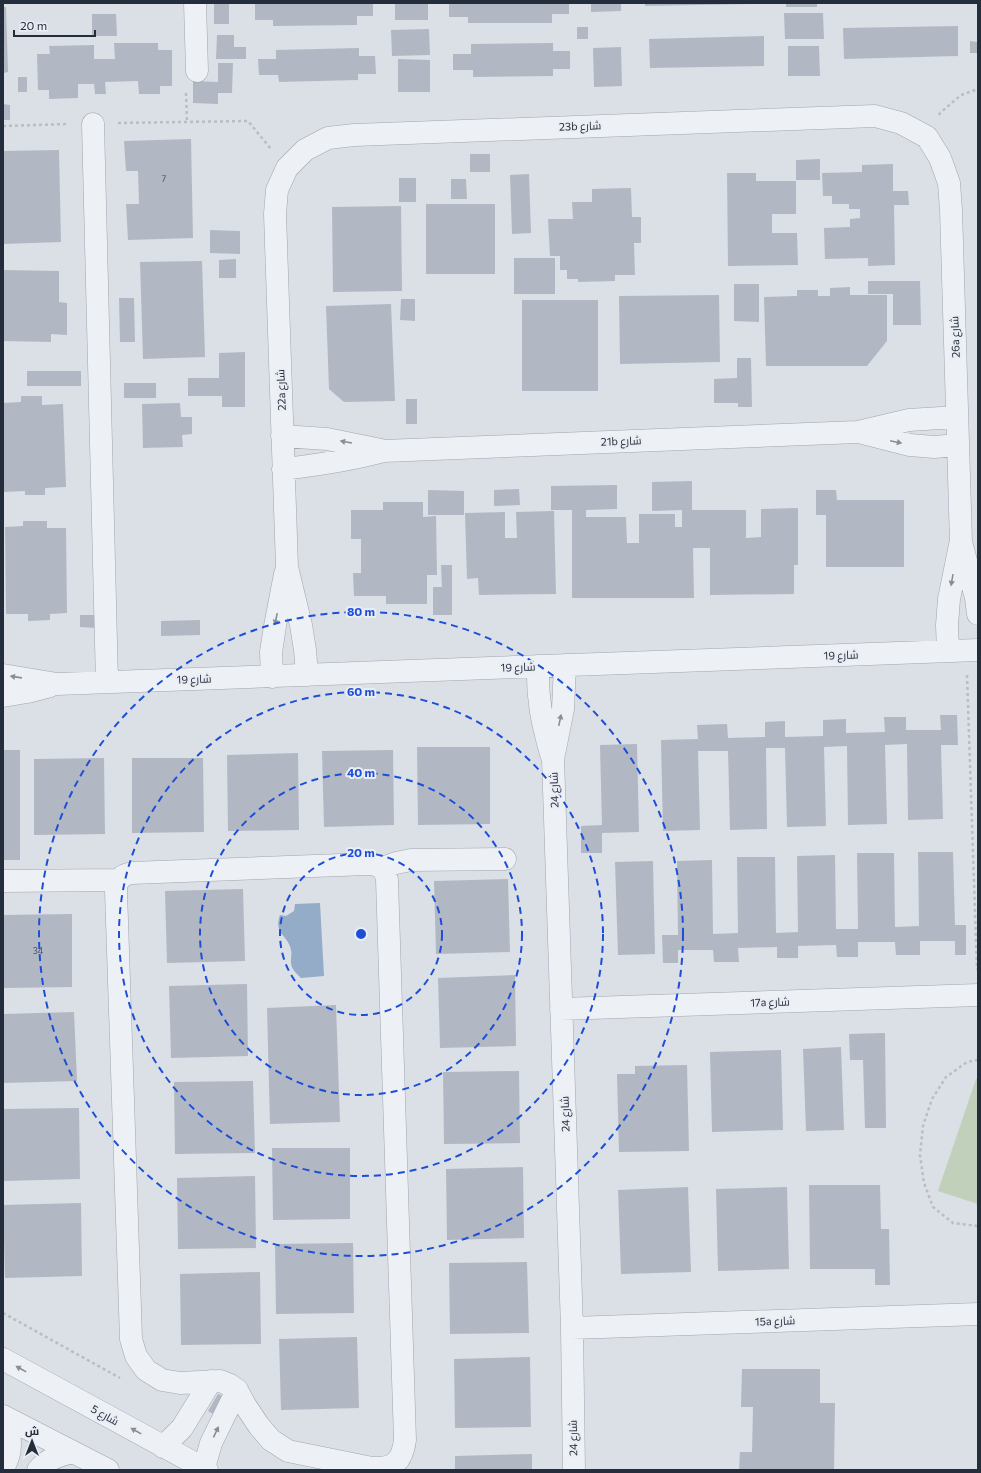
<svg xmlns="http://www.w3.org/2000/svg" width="981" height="1473" viewBox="0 0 981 1473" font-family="Commissioner,Cairo,sans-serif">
<rect width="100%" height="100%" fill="#dbdfe6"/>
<path fill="#c0d0bb" d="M976 1079H978V1204L938 1191Z"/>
<path fill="#94acc8" d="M320 903 324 976 301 978C295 972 290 968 291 959 291 956 292 953 291 950 289 936 273 934 280 915L286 916 294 911 295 904Z"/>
<path fill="#b2b8c3" d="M214 3H229V24H214Z
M255 3H373V16H357V25L273 26V20H255Z
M395 3H428V20H395Z
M449 3H569V14H552V23H468V17H449Z
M591 3H621V11L591 12Z
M645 3H752V4L645 6Z
M786 3H817V7H786Z
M3 7H6L8 72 3 73Z
M784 13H823L824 39H785Z
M92 14H116L117 36H92Z
M958 26V56L844 59 843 28Z
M577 27H588V39H577Z
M429 29 430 55 392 56 391 30Z
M217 35H234V47H246V59H216Z
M764 36V66L650 68 649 39Z
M970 41 978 42V53H970Z
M114 43H158V50H172V86H160V94H139L138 81 105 82 106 94H95L94 84H78V98L49 99V90H38L37 54H50L49 46 94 45V59H115Z
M553 43V51H570V69H553V76L473 77V70H453V54H471V44Z
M788 46H819L820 76H788Z
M621 47 622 86 594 87 593 48Z
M359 48V56H375L376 74H358V80L279 82 278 75H259L258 59H276V50Z
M398 59 430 60V92H398Z
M218 63H233L232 93H218V104L193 103V81L218 82Z
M18 77H27V92H18Z
M3 104 10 105V120H3Z
M191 139 193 238 128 240 126 204H139L138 171H126L124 141Z
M59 150 61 242 3 244V151Z
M470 154H490V172H470Z
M820 159V180H796V160Z
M893 164V191H908L909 205H894L895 265 868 266V258L825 259 824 228 850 227V219L860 218V209H849V204H832V196H823L822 173 862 172V165Z
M727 173H756V181H796V214H772V233H797L798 265 728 266Z
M529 174 531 233 512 234 510 175Z
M399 178H416V202H399Z
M451 179H466L467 199H451Z
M631 188 632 217H641V243H634L635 275H615V281L578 282V279H567V270H560V256H550L548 219H573L572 202H592V189Z
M426 204H495V274H426Z
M401 206 402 291 333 292 332 207Z
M210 230 240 231V254L210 253Z
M514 258H555V294H514Z
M236 259V278H219V260Z
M202 261 205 357 143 359 140 262Z
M3 270 59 271V302L67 303V335L51 334V342L3 341Z
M868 281H920L921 325H893V294H868Z
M734 284H759V322L734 321Z
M850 287V295H887V341L867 366H766L764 297 797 296V290H818V296H830V288Z
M719 295 720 362 620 364 619 296Z
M119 298H134L135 342H120Z
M401 299H415V321L400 320Z
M522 300H598V391H522Z
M391 304 395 401 344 402 329 389 326 306Z
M245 352V407H222V396H188V378H219V353Z
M737 358H751L752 407H738V403H714V379L737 378Z
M27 371H81V386H27Z
M124 383H156V398H124Z
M21 396H42V405L63 404 66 487 45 488V495H25V491L4 492 3 403 21 402Z
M406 399H417V424H406Z
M180 403 181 417H192V434L182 435 183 447 143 448 142 404Z
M692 481V510H746V538L761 537V509L798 508V565H794V594L710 595V548H693L694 598H572V510H551V486L617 485V509L586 510V517H626L627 543H639V514H675V527H682V510L652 511V482Z
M519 489 520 505 494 506V490Z
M428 490 464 491V515H428Z
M816 490H836L837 500H904V567H826V515H816Z
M383 502H423V517L436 516 437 575H427V604H386V596H354L353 573H361V539H351V510H383Z
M554 511 556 594 479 595 478 578 467 579 465 513 505 512V538H517L516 512Z
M23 521H47V528H66L67 613 50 614V620L28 621V614H6L5 527 23 526Z
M441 565H452V615H433V587H442Z
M80 615H97L96 628 80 627Z
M200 620V635L161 636V621Z
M940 715H957L958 745H941L943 819 908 820 907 744 885 745 887 824 848 825 847 746 824 747 826 826 787 827 785 748H766L767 829 730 830 728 751H698L700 830 663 831 661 740 698 739 697 725 727 724 728 738 765 737V722L785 721V737L823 736V720L846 719V733L885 732 884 717H906V730H941Z
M637 744 639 832 602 833V853H581V826L602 825 600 745Z
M417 747H490V824L418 825Z
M3 750H20V860H3Z
M393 750 394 825 324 827 322 751Z
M298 753 299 830 228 831 227 755Z
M104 758 105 834 34 835V759Z
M132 758H203L204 832 132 833Z
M918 852H953L955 925H966V955H955V941H920V955H896L895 942H858V957H837L836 945 798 946V958H777V947L738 948 739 962H714L713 950H678V963H663L662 935H678L677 861 712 860 713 934 738 933 737 857H775L776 933 798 932 797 856 835 855 836 929H858L857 853H894L895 927 919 926Z
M653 861 655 954 618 955 615 862Z
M508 879 510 952 436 954 434 881Z
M243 889 245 961 167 963 165 891Z
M72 914V987L3 988V915Z
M515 975 516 1046 440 1048 438 978Z
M247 984 248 1056 171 1058 169 986Z
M336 1005 340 1122 270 1124 267 1008Z
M74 1012 77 1081 3 1083V1014Z
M885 1033 886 1128H865L863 1060H850L849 1034Z
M841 1047 844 1130 806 1131 803 1049Z
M781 1050 783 1130 712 1132 710 1052Z
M687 1065 689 1151 619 1152 617 1074H635V1066Z
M519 1071 520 1143 444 1144 443 1072Z
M253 1081 255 1153 175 1154 174 1082Z
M79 1108 80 1179 3 1181V1109Z
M272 1148H350V1219L273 1220Z
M523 1167 524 1238 447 1240 446 1169Z
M255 1176 256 1248 178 1249 177 1178Z
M809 1185H880L881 1229H889L890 1285H875V1269H810Z
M688 1187 691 1272 621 1274 618 1190Z
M787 1187 789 1269 718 1271 716 1189Z
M81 1203 82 1276 5 1278 3 1205Z
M353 1243 354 1313 276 1314 275 1244Z
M527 1262 529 1333 450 1334 449 1263Z
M260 1272 261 1344 181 1345 180 1274Z
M357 1337 359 1408 281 1410 279 1339Z
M530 1357 531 1427 455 1428 454 1359Z
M742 1369H820V1403H835L834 1470H739L740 1452H752L753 1407H741Z
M218 1394 227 1398 218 1417 208 1411Z
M532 1454V1470H455V1456Z"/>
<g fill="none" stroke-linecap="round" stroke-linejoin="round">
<defs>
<path id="minor" d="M195 3 197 71
M93 124 107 682
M859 432 910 445 934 447 958 445
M282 436 327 439 381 450
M283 469C318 465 351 460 384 451L858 432 909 420 957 417
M948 651 947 625 949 599 960 545
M565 665 563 709 553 759 572 1328 574 1470
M538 666C537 699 542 722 551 754
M3 675 57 684 978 650
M307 675 305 650 301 625 287 567 275 214 277 190 287 168 305 150 328 138 354 135 875 116 901 123 927 137 940 158 949 183 951 210 961 542 976 598 978 614
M272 677 271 652 275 626 285 574
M3 696 27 692 50 686
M367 864C379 864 385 868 387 880L405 1440C402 1462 394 1469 372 1468L288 1451 271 1440 259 1426 245 1405 237 1390 230 1385 220 1381 180 1383 162 1380 146 1370 136 1356 131 1339 116 891C116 880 121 875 132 873Z
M382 868 396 863 411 860 505 859
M3 881 118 880
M561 1009 978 995
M572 1328 978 1314
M3 1359 207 1470
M3 1416 108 1470
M163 1447 182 1428 211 1381
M3 1468C14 1452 10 1433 5 1417
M204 1468 211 1443 237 1390
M38 1470C47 1459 60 1455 73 1452"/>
</defs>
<use href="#minor" stroke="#a0a6b0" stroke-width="23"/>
<path stroke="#b9bdc4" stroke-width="2.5" stroke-dasharray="3 3" stroke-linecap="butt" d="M186 93 187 121
M939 115 940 113 961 95 978 89
M118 123 248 121 271 149
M3 126 69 124
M967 675 977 970
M978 1060 967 1062 946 1077 932 1099 923 1126 920 1155 924 1183 933 1207 953 1223 978 1226
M3 1313 120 1378"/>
<use href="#minor" stroke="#edf0f4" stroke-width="22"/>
</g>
<defs><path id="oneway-solid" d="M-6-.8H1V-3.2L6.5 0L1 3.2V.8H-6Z"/></defs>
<g fill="#888e98">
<use href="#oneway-solid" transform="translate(346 442) rotate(-170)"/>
<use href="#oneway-solid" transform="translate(896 442) rotate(12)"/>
<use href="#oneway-solid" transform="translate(952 580) rotate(100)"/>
<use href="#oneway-solid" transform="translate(276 619) rotate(102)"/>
<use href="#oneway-solid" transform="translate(16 677) rotate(-172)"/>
<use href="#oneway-solid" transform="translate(560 720) rotate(-78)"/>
<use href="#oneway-solid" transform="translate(21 1369) rotate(-151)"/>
<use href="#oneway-solid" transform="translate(136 1431) rotate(-151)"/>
<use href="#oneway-solid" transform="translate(216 1432) rotate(-65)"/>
</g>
<g fill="none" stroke="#1d4ed8" stroke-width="2" stroke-dasharray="7 5">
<circle cx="361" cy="934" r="81"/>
<circle cx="361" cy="934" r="161"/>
<circle cx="361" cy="934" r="242"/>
<circle cx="361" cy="934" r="322"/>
</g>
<g text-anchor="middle" stroke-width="4" stroke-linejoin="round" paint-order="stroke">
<g font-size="9" fill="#48505e">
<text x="164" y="182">7</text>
<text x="38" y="954">34</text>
</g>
<g font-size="11" fill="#242d3c" stroke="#eaeef4">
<text transform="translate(580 126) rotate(-2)" y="4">23b شارع</text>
<text transform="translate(955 337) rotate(-92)" y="4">26a شارع</text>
<text transform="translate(281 390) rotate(-92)" y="4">22a شارع</text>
<text transform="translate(621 441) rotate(-2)" y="4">21b شارع</text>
<text transform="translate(841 655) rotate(-2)" y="4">شارع 19</text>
<text transform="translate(518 667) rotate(-2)" y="4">شارع 19</text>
<text transform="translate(194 679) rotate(-2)" y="4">شارع 19</text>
<text transform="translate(554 790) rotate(-92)" y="4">شارع 24</text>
<text transform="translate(770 1002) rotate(-2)" y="4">17a شارع</text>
<text transform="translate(565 1114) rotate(-92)" y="4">شارع 24</text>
<text transform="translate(775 1321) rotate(-2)" y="4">15a شارع</text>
<text transform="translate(105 1415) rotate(29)" y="4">شارع 5</text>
<text transform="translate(573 1438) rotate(-91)" y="4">شارع 24</text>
</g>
</g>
<circle cx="361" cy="934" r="6" fill="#1d4ed8" stroke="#eaeef4" stroke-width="2"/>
<g font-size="12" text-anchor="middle" font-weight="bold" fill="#1d4ed8" stroke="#eaeef4" stroke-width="4" stroke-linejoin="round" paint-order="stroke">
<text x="361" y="616">80 m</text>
<text x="361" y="696">60 m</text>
<text x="361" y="777">40 m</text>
<text x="361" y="857">20 m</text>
</g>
<rect width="981" height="1473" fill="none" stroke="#242d3c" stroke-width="8"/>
<g transform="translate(32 1441)" stroke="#eaeef4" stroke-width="3" paint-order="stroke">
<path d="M0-3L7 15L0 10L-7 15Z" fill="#242d3c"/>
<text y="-6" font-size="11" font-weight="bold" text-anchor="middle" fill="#242d3c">ش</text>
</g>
<path d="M14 30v6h81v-6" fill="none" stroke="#242d3c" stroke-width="2"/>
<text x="20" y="30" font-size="12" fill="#242d3c" stroke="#eaeef4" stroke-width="3" paint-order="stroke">20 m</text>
</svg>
